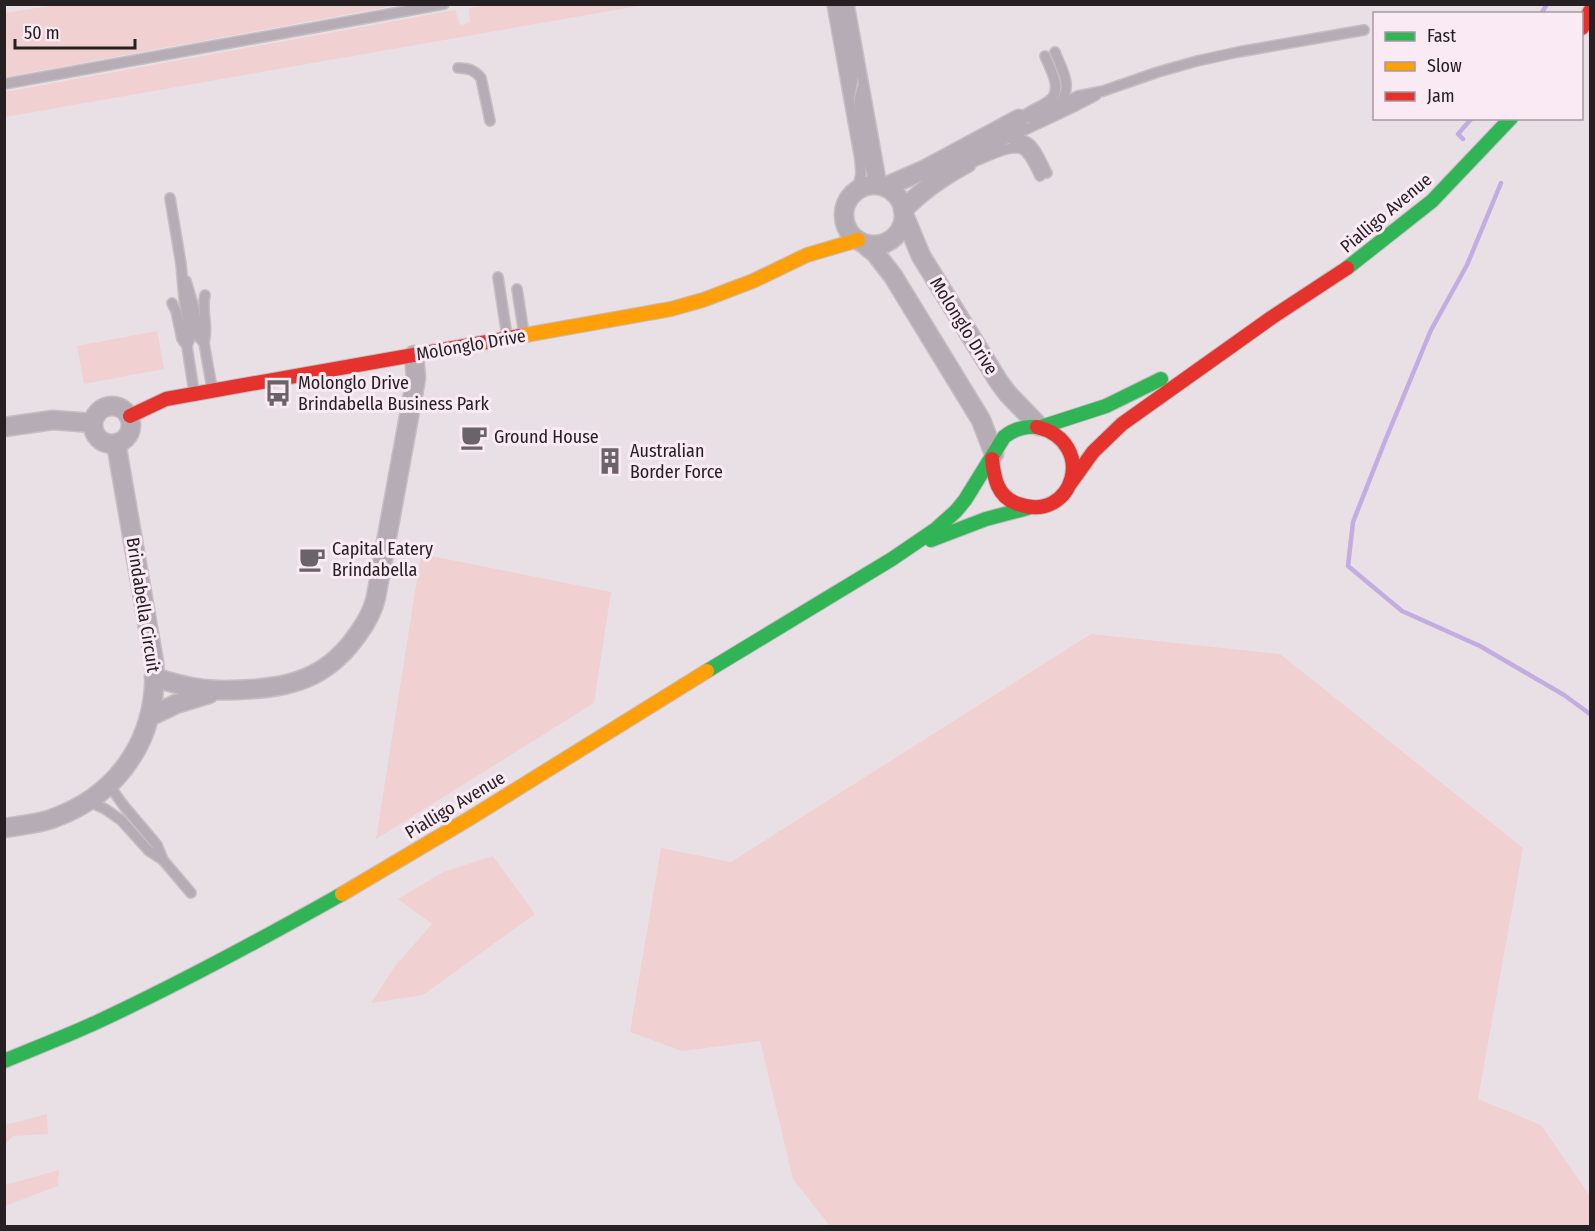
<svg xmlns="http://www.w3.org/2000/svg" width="1595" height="1231" viewBox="0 0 1595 1231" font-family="'Fira Sans Condensed',sans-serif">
<rect width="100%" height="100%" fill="#e9e0e5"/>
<path fill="#f0d0d1" d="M488 4 644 5 5 117V92L455 10 460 25 470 23 469 8Z
M55 5V4L398 5 5 77V13Z
M157 331 164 369 84 384 77 346Z
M421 554 611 592 594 703 376 839Z
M1091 634 1280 654 1523 848 1478 1099 1541 1125 1590 1196V1226H830L793 1179 760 1041 682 1051 630 1032 661 848 731 862Z
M493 856 535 914 423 995 371 1003 395 966 432 924 398 899 443 872Z
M47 1114 48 1134 13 1136 5 1145V1125Z
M59 1170 58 1186 5 1206V1185Z"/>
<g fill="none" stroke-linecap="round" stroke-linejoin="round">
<path stroke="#c3ace1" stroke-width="4.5" d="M1541 14 1547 4
M1463 139 1458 134 1472 118
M1501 183 1467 265 1431 330 1385 441 1353 522 1348 566 1402 611 1480 646 1564 695 1590 714"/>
<defs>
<path id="lane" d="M832 4 860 160 861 174 857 190
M841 4 853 77 850 95
M849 4 882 186
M1055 52C1062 71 1074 86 1059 104
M458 68C468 68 475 70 481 78L490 121
M4 84 444 4
M862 89 859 100 860 109 869 163 875 185
M1021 118C1030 110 1041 107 1050 100 1063 89 1050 69 1045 56
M1019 119 1032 117 1078 96 1103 91 1158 72 1197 61 1238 52 1364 30
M1011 139C1033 136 1038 156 1047 173
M972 162C986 158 1012 142 1024 150 1031 155 1036 168 1040 176
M967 163C1006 134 1054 119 1096 95
M170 198 181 264 184 298 190 338 187 346
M498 277 507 336
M186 281 194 308 198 336 204 343 212 388
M517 289 524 334
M172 303 176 311 182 339 187 346 194 392
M204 343C209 326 201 313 205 295
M109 785 124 806 157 845 163 860
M88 801 105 809 121 820 149 851 163 860 191 893"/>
<path id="street" d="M844 215a30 30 0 1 1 60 0a30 30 0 1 1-60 0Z
M885 187 924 170 1019 119
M903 210C922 190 943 176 967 163
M904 215 921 256 999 382 1008 394 1039 426
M863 243 876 254 893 276 981 420 994 454
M93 425a19 19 0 1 1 38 0a19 19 0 1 1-38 0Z
M4 427 53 420 93 423
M154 677C192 690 214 692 253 689 299 686 331 673 358 634 366 623 373 611 376 597L416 378 414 355
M149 717 176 704 209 694
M4 828C21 825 39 824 54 818 122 793 159 734 154 662L116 443"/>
<path id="fast" d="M1347 268 1432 201 1511 118
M1041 427 1106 406 1161 379
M931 540 986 519 1028 508
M707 671 892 559 936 529 956 511 965 500 1004 437C1014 429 1025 426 1037 427
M4 1061C35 1048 67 1036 97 1022 181 983 262 939 342 894"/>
<path id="slow" d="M520 336 671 309 703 300 753 281 807 255 858 240
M342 894 467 820 707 671"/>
<path id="jam" d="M1582 28 1590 11
M130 416 166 399 520 336
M992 459C994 478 997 497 1018 504 1074 524 1098 442 1037 427
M1070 484 1093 452 1122 424 1271 318 1347 268"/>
</defs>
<use href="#lane" stroke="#c5bec2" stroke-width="12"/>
<use href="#street" stroke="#c5bec2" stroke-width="21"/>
<use href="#fast" stroke="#c5bec2" stroke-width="16"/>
<use href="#slow" stroke="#c5bec2" stroke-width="16"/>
<use href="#jam" stroke="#c5bec2" stroke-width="16"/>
<use href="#lane" stroke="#b5acb5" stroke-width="9"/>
<use href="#street" stroke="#b5acb5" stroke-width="18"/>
<use href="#fast" stroke="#30b455" stroke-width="14"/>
<use href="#slow" stroke="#ff9f0a" stroke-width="14"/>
<use href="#jam" stroke="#e5322d" stroke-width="14"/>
</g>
<defs>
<symbol id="bus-bare" viewBox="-9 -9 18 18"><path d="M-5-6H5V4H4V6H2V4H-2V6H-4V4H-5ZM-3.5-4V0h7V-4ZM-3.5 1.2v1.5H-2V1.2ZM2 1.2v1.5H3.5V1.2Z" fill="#6a6367" stroke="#faeaf3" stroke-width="2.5" paint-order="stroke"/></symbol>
<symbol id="cafe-bare" viewBox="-9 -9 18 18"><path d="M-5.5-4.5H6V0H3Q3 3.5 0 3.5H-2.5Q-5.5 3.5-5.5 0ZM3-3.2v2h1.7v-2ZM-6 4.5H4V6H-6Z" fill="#6a6367" stroke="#faeaf3" stroke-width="2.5" paint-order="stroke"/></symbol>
<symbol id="building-bare" viewBox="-9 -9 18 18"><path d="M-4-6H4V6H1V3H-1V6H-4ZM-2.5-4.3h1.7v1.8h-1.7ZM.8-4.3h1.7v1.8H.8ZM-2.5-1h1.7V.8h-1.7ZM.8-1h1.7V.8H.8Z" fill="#6a6367" stroke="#faeaf3" stroke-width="2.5" paint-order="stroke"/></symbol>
</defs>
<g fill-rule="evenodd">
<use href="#bus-bare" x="259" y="374" width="38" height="38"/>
<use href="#cafe-bare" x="455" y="418" width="38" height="38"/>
<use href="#building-bare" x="591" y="442" width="38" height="38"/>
<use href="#cafe-bare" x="293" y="540" width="38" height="38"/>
</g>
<g text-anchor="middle" stroke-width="6" stroke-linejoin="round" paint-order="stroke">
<g font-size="18" fill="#262023" stroke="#faeaf3">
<text transform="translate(1386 213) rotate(-40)" y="6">Pialligo Avenue</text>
<text transform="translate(964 326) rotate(58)" y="6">Molonglo Drive</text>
<text transform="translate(471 345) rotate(-10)" y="6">Molonglo Drive</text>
<text transform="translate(143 605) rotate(81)" y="6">Brindabella Circuit</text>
<text transform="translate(455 805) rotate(-31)" y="6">Pialligo Avenue</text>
</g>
<g font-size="18" fill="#262023" stroke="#faeaf3" text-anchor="start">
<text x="298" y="389">Molonglo Drive<tspan x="298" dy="21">Brindabella Business Park</tspan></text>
<text x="494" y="443">Ground House</text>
<text x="630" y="457">Australian<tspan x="630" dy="21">Border Force</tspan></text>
<text x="332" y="555">Capital Eatery<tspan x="332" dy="21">Brindabella</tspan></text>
</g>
</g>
<rect width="1595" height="1231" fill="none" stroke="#262023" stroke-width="12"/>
<rect x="1373" y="12" width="210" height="108" fill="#faeaf3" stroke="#a599a0" stroke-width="1.5"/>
<rect x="1385" y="32" width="30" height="9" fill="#30b455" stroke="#a599a0" stroke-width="1.5"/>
<text x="1427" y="42" font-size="18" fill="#262023">Fast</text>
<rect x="1385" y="62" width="30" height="9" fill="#ff9f0a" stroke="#a599a0" stroke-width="1.5"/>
<text x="1427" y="72" font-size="18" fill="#262023">Slow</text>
<rect x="1385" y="92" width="30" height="9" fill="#e5322d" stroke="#a599a0" stroke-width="1.5"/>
<text x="1427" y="102" font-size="18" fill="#262023">Jam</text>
<path d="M15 39v9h120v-9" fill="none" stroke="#262023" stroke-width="3"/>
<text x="24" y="39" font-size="18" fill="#262023" stroke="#faeaf3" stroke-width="4.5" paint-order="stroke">50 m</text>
</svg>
